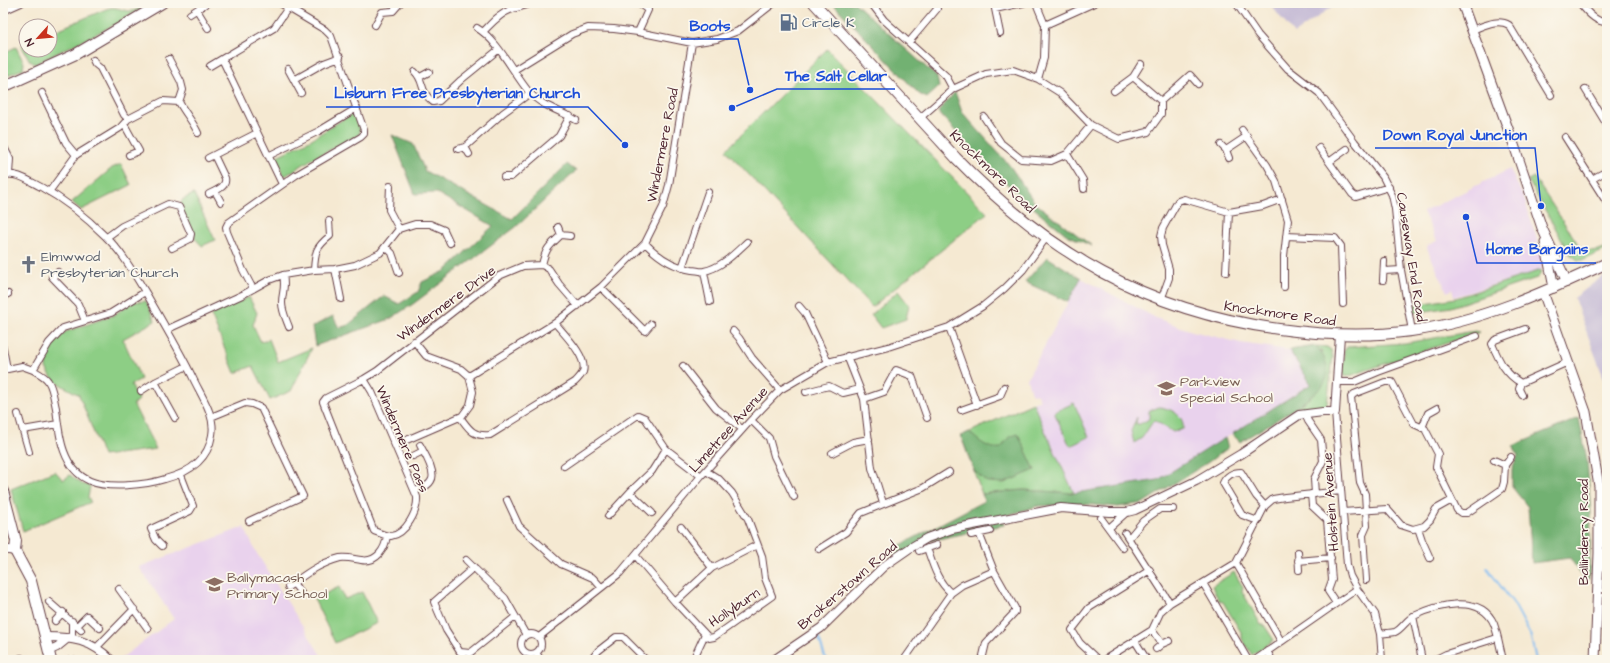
<svg xmlns="http://www.w3.org/2000/svg" width="1610" height="663" viewBox="0 0 1610 663" font-family="'Architects Daughter',sans-serif">
<rect width="100%" height="100%" fill="#fbf7ec"/>
<filter id="ink" filterUnits="userSpaceOnUse"><feTurbulence type="fractalNoise" baseFrequency=".025" numOctaves="2"/><feDisplacementMap in="SourceGraphic" scale="8" xChannelSelector="R" yChannelSelector="G"/><feConvolveMatrix kernelMatrix="1 2 1 2 8 2 1 2 1" color-interpolation-filters="sRGB"/></filter>
<filter id="wash" filterUnits="userSpaceOnUse"><feTurbulence type="fractalNoise" baseFrequency=".012" numOctaves="4" result="noise"/><feDisplacementMap in="SourceGraphic" scale="16" xChannelSelector="R" yChannelSelector="G"/><feGaussianBlur stdDeviation="0.9" result="paint"/><feColorMatrix in="noise" values="0 0 0 0 0 0 0 0 0 0 0 0 0 0 0 0 0 1.4 0 .05"/><feComposite in="paint" operator="in"/></filter>
<g filter="url(#wash)">
<rect width="100%" height="100%" fill="#f5e9d2"/>
<path fill="#e9d2ed" d="M1510 169 1525 201 1544 263 1541 270 1454 297 1452 289 1447 292 1427 248 1428 245 1437 241 1423 212Z
M1081 278 1156 318 1192 331 1241 343 1289 350 1311 384 1159 480 1074 493 1046 433 1033 403 1040 400 1037 395 1031 393 1027 379Z
M244 527 256 552 324 660H264L260 655 255 660H121L120 659 174 619 139 567Z"/>
<path fill="#c9bfd7" d="M1269 3H1337L1294 34Z
M1607 273V387L1574 298Z"/>
<path fill="#8dce85" stroke="#6c7658" d="M146 3H151L114 25 35 64 30 61 21 45 26 43V50H50V33L106 9C117 5 121 11 131 11 136 11 142 6 146 3Z
M16 47 24 63 23 69 3 77V53Z
M827 49 987 213 872 307 726 150Z
M353 113 356 114 360 130 359 135 312 159 285 176 283 174 275 157 310 140Z
M121 164 131 185 81 210 72 202 112 168Z
M1534 177 1578 244 1584 250 1596 251 1607 247V249L1584 260H1578L1570 254 1528 180Z
M194 194 215 240 202 246 191 234 179 207 183 199Z
M1541 270 1540 275 1537 278 1451 307 1414 313 1413 305 1456 298Z
M898 291 909 305 906 319 881 328 871 315Z
M249 297 257 313 253 325 261 342 269 339 278 362 312 348 291 391 270 400 253 366 235 373 211 315Z
M146 301 155 321 123 339 141 379 131 385 139 400 133 404 156 449 103 456 79 395 54 381 46 368 47 351 65 332 114 315 132 302Z
M1475 331 1480 332 1346 377 1343 375 1344 351 1347 347 1405 343Z
M1316 346 1327 347 1331 350 1333 357 1327 404 1323 406 1294 408 1312 396 1322 352Z
M1033 403 1046 433 1074 493 1023 490 982 494 961 436Z
M1074 403 1089 437 1070 446 1054 412Z
M1159 407C1170 408 1185 415 1183 429L1173 432 1154 420 1142 438 1134 443 1131 431 1137 417 1136 424H1140L1149 419V411Z
M55 471 63 480 70 475 82 484 90 486 88 498 91 502 23 531 11 489Z
M1234 572 1243 587 1242 591 1261 625H1264L1274 640 1252 655 1242 639V634L1223 602 1219 601 1212 586Z
M339 587 345 599 362 592 377 623 335 643 314 599Z"/>
<path fill="#72b172" stroke="#5e684e" d="M832 3H855L937 77 939 87 927 98 919 94Z
M955 92 962 112 1010 166 1035 203 1092 246 1067 235 1024 200 980 158 938 112Z
M392 135 413 144 425 171 512 219 567 164 576 171 516 227 413 304 390 319 315 346 312 327 333 316 339 328 348 325 384 296 399 304 418 292 422 282 445 271 493 226 437 193 415 194Z
M1047 257 1081 278 1068 302 1025 282Z
M1316 346C1324 354 1331 370 1325 382 1316 399 1259 430 1240 442L1232 434 1311 384 1289 350Z
M1579 418 1587 460 1591 514 1589 579H1584L1570 558 1532 563 1528 507 1512 487V469L1518 455 1513 446Z
M969 432C979 441 988 450 1001 448L1009 437 1018 434 1035 470 1004 483 987 482 974 471 961 436Z
M1225 438 1228 448 1207 463 1143 503 1118 507 1083 504 1038 506 1002 517 1004 525 929 541 899 561 891 550 984 501 982 494 1023 490 1074 493 1158 480Z"/>
<g fill="none" stroke-linecap="round" stroke-linejoin="round">
<path stroke="#7fbbf1" stroke-width="2" d="M1487 568 1514 604 1530 634 1536 660
M818 636 826 660"/>
</g>
</g>
<g filter="url(#ink)">
<g fill="none" stroke-linecap="round" stroke-linejoin="round">
<defs>
<path id="minor" d="M638 3 648 10 638 32
M871 3 884 20 946 76 953 89
M1036 3 1045 25 1044 58 1038 79
M1236 3 1258 35 1288 69 1319 93 1355 142 1383 177 1392 195 1395 209 1401 270 1412 331
M1580 3C1586 11 1597 23 1607 22
M197 10 208 28
M3 11 21 3
M190 14 207 3
M375 25 382 12 393 11 400 3
M1045 25 1094 3
M477 28C498 40 513 73 529 92 541 106 561 111 576 120
M1472 30C1484 26 1497 18 1509 25L1551 95
M483 32C491 24 499 14 510 10 517 7 524 7 531 3
M1000 33 995 9 1023 3
M909 42 937 9 936 3
M169 59 181 82 183 90 179 102
M222 59 282 184
M93 60 95 64 100 68 124 115 128 119
M210 66 274 28 288 8
M288 69 301 93
M514 70 572 34 588 28 614 29 638 32 692 43 717 39 738 31 774 3
M415 72C425 82 419 91 433 102L439 101 461 80 498 50
M420 77 429 72
M1133 77 1161 101
M294 80 324 63 340 57
M1585 89 1607 125
M1114 91 1133 77 1141 64
M42 93 66 143 76 155
M984 117 1001 143 1021 159 1051 161 1067 154 1091 125
M920 118 953 89 986 74 1013 70 1038 79 1060 93 1091 125 1119 139 1148 132 1161 114V101L1190 75 1198 84
M124 124 139 151 129 155
M1242 130 1267 165 1276 181 1288 220 1284 256V287
M1565 137 1607 203
M3 145 10 159 9 174
M1221 145 1226 150 1229 158
M465 147 469 154
M1319 148 1352 194 1356 197 1389 187
M458 149 465 147 503 113 530 93
M1226 150 1247 136
M1067 154 1083 180 1084 189
M268 156 319 131 357 108
M208 158 257 133
M1329 162 1347 149
M3 175C17 172 29 181 41 187 65 200 87 218 106 237 123 253 134 274 146 293 162 321 178 348 192 376 200 394 216 415 212 435 208 461 188 473 165 479 146 485 108 489 90 481 62 469 59 435 56 408 54 400 53 388 48 381 45 376 38 373 33 370
M504 177H511L559 136 570 116
M1592 179 1607 171
M390 186 389 210 399 229
M215 191 221 202
M49 192 76 155 120 128 128 119 163 101 179 102C185 113 193 122 198 133
M209 194C217 190 227 187 225 178L214 155
M558 227 561 235 570 236
M1286 236 1335 238 1341 246 1343 304
M107 237 122 226 168 204 179 207 191 234 190 239 172 248
M645 243C658 257 674 267 692 270 696 270 701 272 704 271 721 268 735 253 747 242
M386 247 392 253 399 273
M542 265C546 247 549 247 561 235
M682 268 708 192
M335 269 341 299
M314 270C315 252 316 247 330 236L329 221
M1384 271 1401 270
M58 272 52 277 78 304 85 321
M704 272 710 302
M1226 272 1229 212
M283 275C286 289 282 291 282 303 282 311 286 319 289 327
M1383 280 1384 261
M601 287 645 331 651 324
M253 289 243 270 227 232 226 227 228 223 296 175 361 137 364 134V130L331 36 325 30 280 3
M3 296 8 294
M1161 300 1169 278V269L1162 245 1161 236 1163 228 1178 201 1184 199 1229 212 1263 206 1282 199
M799 306 805 313 828 362
M949 327 977 405
M168 329 242 295 269 280 283 275 314 270 335 269 355 265 380 253 399 229 415 224H430L444 230 450 243
M1525 329 1495 340 1492 344C1499 360 1505 374 1521 383L1568 362
M733 331 739 338 752 358 780 390
M3 348 7 369
M847 356 864 399 872 468 883 503
M683 366 716 408 742 429
M3 370 22 366 33 370 49 343 63 328 111 313 145 292
M469 376 555 323 601 287 645 243 663 207 669 185 692 43
M364 379 372 392 417 497C418 511 406 534 391 536 385 536 379 533 374 531L323 402 326 398 364 379 377 371 499 276 523 266 542 265 549 269 559 284 578 306
M155 382 175 418
M1337 382H1354L1378 372 1477 336
M1521 383 1519 389 1522 395
M141 391 155 382 187 366
M806 392 829 386 843 393 860 389
M864 399 884 392 896 370 912 376 927 418
M961 410 1000 396 1004 387
M1335 412 1347 565 1350 576 1357 589 1375 614 1380 634 1382 660
M18 414 29 452
M1305 414 1308 421 1321 440 1323 461 1314 479 1315 494
M211 417 245 403 252 404 261 408 303 496 249 521
M460 417C469 429 473 437 490 435L575 382C578 379 581 376 583 372 588 357 564 334 555 323
M751 420 769 438 774 456 794 497
M1422 428 1428 413 1437 408
M23 430 58 424
M395 445 462 416 470 405 473 392 469 376 461 369 426 356 414 341
M832 453 853 442 869 439
M413 456 423 451
M1494 460 1505 465
M564 466 638 415 645 418 666 449 701 476
M415 491C420 489 428 487 431 481 437 473 424 453 420 445
M630 492 652 513
M1311 494 1312 506 1327 520 1332 580 1328 591 1336 603
M507 500 519 526 561 564 593 578 601 587
M1343 512 1387 509 1401 525 1413 529 1424 526 1430 520 1436 509 1452 500
M608 516 630 492 652 471 666 449
M1101 518 1123 548
M1258 521 1242 515 1223 483C1226 476 1233 472 1241 472L1256 496 1265 506
M681 527 712 568
M1109 528 1127 512
M1418 528 1422 540 1430 558
M979 533 994 571
M1125 533 1170 603
M971 535 990 531
M1129 538 1143 521 1160 509H1173
M162 546 156 540 151 529 190 511 193 506 181 475
M927 548C933 565 937 581 951 593
M819 549 846 532 861 513 923 488 949 472
M919 551 937 545
M1298 552 1299 570
M635 555 675 602 709 638 714 637 772 596 765 578 762 556 748 519 732 493 719 479 706 471
M466 560 505 598 526 635
M1298 561 1331 558
M1236 563 1281 641
M474 567 434 602 446 630 460 652 470 653 515 617
M1366 580 1363 535 1367 526 1365 494 1360 483 1351 397 1354 394 1385 382H1392L1414 424 1425 429 1438 454 1436 467 1457 510 1461 513H1467L1502 489 1504 482 1505 465 1511 457
M293 583 301 593
M1203 583 1248 660
M288 587C304 575 320 563 340 558 347 557 354 559 361 560 377 563 385 549 387 536
M119 589 148 629
M49 602 81 630
M675 602 712 568 757 545
M1413 616 1422 660
M55 621 63 612
M72 621V638
M77 626 87 616 100 628
M1152 630 1162 644
M521 644a10 10 0 1 1 20 0a10 10 0 1 1-20 0Z
M1380 634C1385 633 1391 633 1395 632 1402 629 1407 619 1414 616 1437 605 1481 593 1494 624 1498 635 1500 648 1503 660
M539 637 620 573 701 476 751 420 780 390 828 362 888 347 949 327 983 306 1004 289 1023 270 1046 238
M1135 641 1147 660
M96 648 134 609
M1156 649 1162 644 1169 641
M1267 651 1272 660
M536 653 541 660
M21 658V660
M71 660H72
M591 660 598 651 616 637H623L646 660
M693 660 705 634
M904 660 951 593 962 585 994 571 1015 608V612L986 643 982 660
M1098 660 1080 643 1072 630 1089 608 1150 570
M1104 660 1152 630 1161 611 1170 603 1236 563 1265 506 1273 499 1285 497 1341 491
M1255 660 1357 589
M1434 660 1446 654 1497 638"/>
<path id="tertiary" d="M3 549 15 551
M45 637C72 637 91 640 111 660
M48 651 57 647 68 638
M774 660 821 628 884 566 910 548 927 538 952 529 1061 508 1110 512H1127L1135 510 1196 481 1241 454 1299 415 1323 412H1335L1340 335"/>
<path id="secondary" d="M1462 3 1514 145 1542 228 1567 282
M1545 242 1554 288
M1543 292 1586 412 1599 486V553L1595 660"/>
<path id="primary" d="M814 3 956 158C1048 253 1146 311 1279 329 1323 335 1367 337 1411 331 1480 322 1545 292 1607 263
M3 87 76 54 162 3
M3 491 16 541 15 551 31 581 51 660"/>
</defs>
<use href="#minor" stroke="#643d44" stroke-width="8"/>
<use href="#tertiary" stroke="#643d44" stroke-width="10"/>
<use href="#secondary" stroke="#643d44" stroke-width="11"/>
<use href="#primary" stroke="#643d44" stroke-width="12"/>
<use href="#minor" stroke="#fff" stroke-width="6"/>
<use href="#tertiary" stroke="#fff" stroke-width="8"/>
<use href="#secondary" stroke="#fff" stroke-width="9"/>
<use href="#primary" stroke="#fff" stroke-width="10"/>
</g>
</g>
<defs>
<symbol id="fuel-bare" viewBox="-9 -9 18 18"><path d="M-5.5-6h7V0h2V4h1.3V-2.5L3-4.5l.8-.8L6-3V5H2.5V1h-1V6h-7ZM-4.2-4.7v3.2H.2V-4.7Z" fill="#5c6f8a" stroke="#fbf7ec" stroke-width="2.5" paint-order="stroke"/></symbol>
<symbol id="church-bare" viewBox="-9 -9 18 18"><path d="M-1.2-6h2.4v3.5h3.3v2.4h-3.3V6h-2.4V-.1h-3.3v-2.4h3.3Z" fill="#6b7280" stroke="#fbf7ec" stroke-width="2.5" paint-order="stroke"/></symbol>
<symbol id="school-bare" viewBox="-9 -9 18 18"><path d="M0-5L7-2L0 1L-7-2ZM-4 1L0 2.5L4 1V4Q0 6-4 4Z" fill="#8d6e63" stroke="#fbf7ec" stroke-width="2.5" paint-order="stroke"/></symbol>
</defs>
<g fill-rule="evenodd">
<use href="#fuel-bare" x="776" y="10" width="25" height="25"/>
<use href="#church-bare" x="16" y="252" width="25" height="25"/>
<use href="#school-bare" x="1154" y="376" width="25" height="25"/>
<use href="#school-bare" x="202" y="572" width="25" height="25"/>
</g>
<g text-anchor="middle" stroke-width="3.5" stroke-linejoin="round" paint-order="stroke">
<g font-size="14" fill="#4e5e75" stroke="#fbf7ec" text-anchor="start">
<text x="802" y="27">Circle K</text>
</g>
<g font-size="14" fill="#4a1f2b" stroke="#fbf7ec">
<text transform="translate(662 145) rotate(-79)" y="5">Windermere Road</text>
<text transform="translate(993 171) rotate(44)" y="5">Knockmore Road</text>
<text transform="translate(1412 257) rotate(81)" y="5">Causeway End Road</text>
<text transform="translate(446 303) rotate(-36)" y="5">Windermere Drive</text>
<text transform="translate(1280 313) rotate(8)" y="5">Knockmore Road</text>
<text transform="translate(728 429) rotate(-48)" y="5">Limetree Avenue</text>
<text transform="translate(403 439) rotate(67)" y="5">Windermere Pass</text>
<text transform="translate(1330 502) rotate(-94)" y="5">Holstein Avenue</text>
<text transform="translate(1583 532) rotate(-90)" y="5">Ballinderry Road</text>
<text transform="translate(847 585) rotate(-41)" y="5">Brokerstown Road</text>
<text transform="translate(734 607) rotate(-34)" y="5">Hollyburn</text>
</g>
<g font-size="14" fill="#5b616d" stroke="#fbf7ec" text-anchor="start">
<text x="41" y="261">Elmwwod<tspan x="41" dy="16">Presbyterian Church</tspan></text>
</g>
<g font-size="14" fill="#785e54" stroke="#fbf7ec" text-anchor="start">
<text x="1180" y="386">Parkview<tspan x="1180" dy="16">Special School</tspan></text>
<text x="227" y="582">Ballymacash<tspan x="227" dy="16">Primary School</tspan></text>
</g>
</g>
<path fill="none" stroke="#1d4ed8" stroke-width="1.5" d="M750 90L738 39H681M732 108L777 89H895M625 145L588 107H326M1541 206L1535 148H1375M1466 217L1477 263H1596"/>
<g fill="#1d4ed8" stroke="#fbf7ec" stroke-width="1.5">
<circle cx="750" cy="90" r="4"/>
<circle cx="732" cy="108" r="4"/>
<circle cx="625" cy="145" r="4"/>
<circle cx="1541" cy="206" r="4"/>
<circle cx="1466" cy="217" r="4"/>
</g>
<g font-size="15" text-anchor="middle" font-weight="bold" fill="#1d4ed8" stroke="#fbf7ec" stroke-width="3.5" stroke-linejoin="round" paint-order="stroke">
<text x="710" y="31">Boots</text>
<text x="836" y="81">The Salt Cellar</text>
<text x="457" y="98">Lisburn Free Presbyterian Church</text>
<text x="1455" y="140">Down Royal Junction</text>
<text x="1537" y="254">Home Bargains</text>
</g>
<rect width="1610" height="663" fill="none" stroke="#fbf7ec" stroke-width="16"/>
<g transform="translate(38 38) rotate(243)"><circle r="19" fill="#fbf7ec" stroke="#b4a19f"/>
<path d="M0-3L7 15L0 10L-7 15Z" fill="#c8321e"/>
<text y="-6" font-size="11" font-weight="bold" text-anchor="middle" fill="#4a1f2b">N</text>
</g>
</svg>
